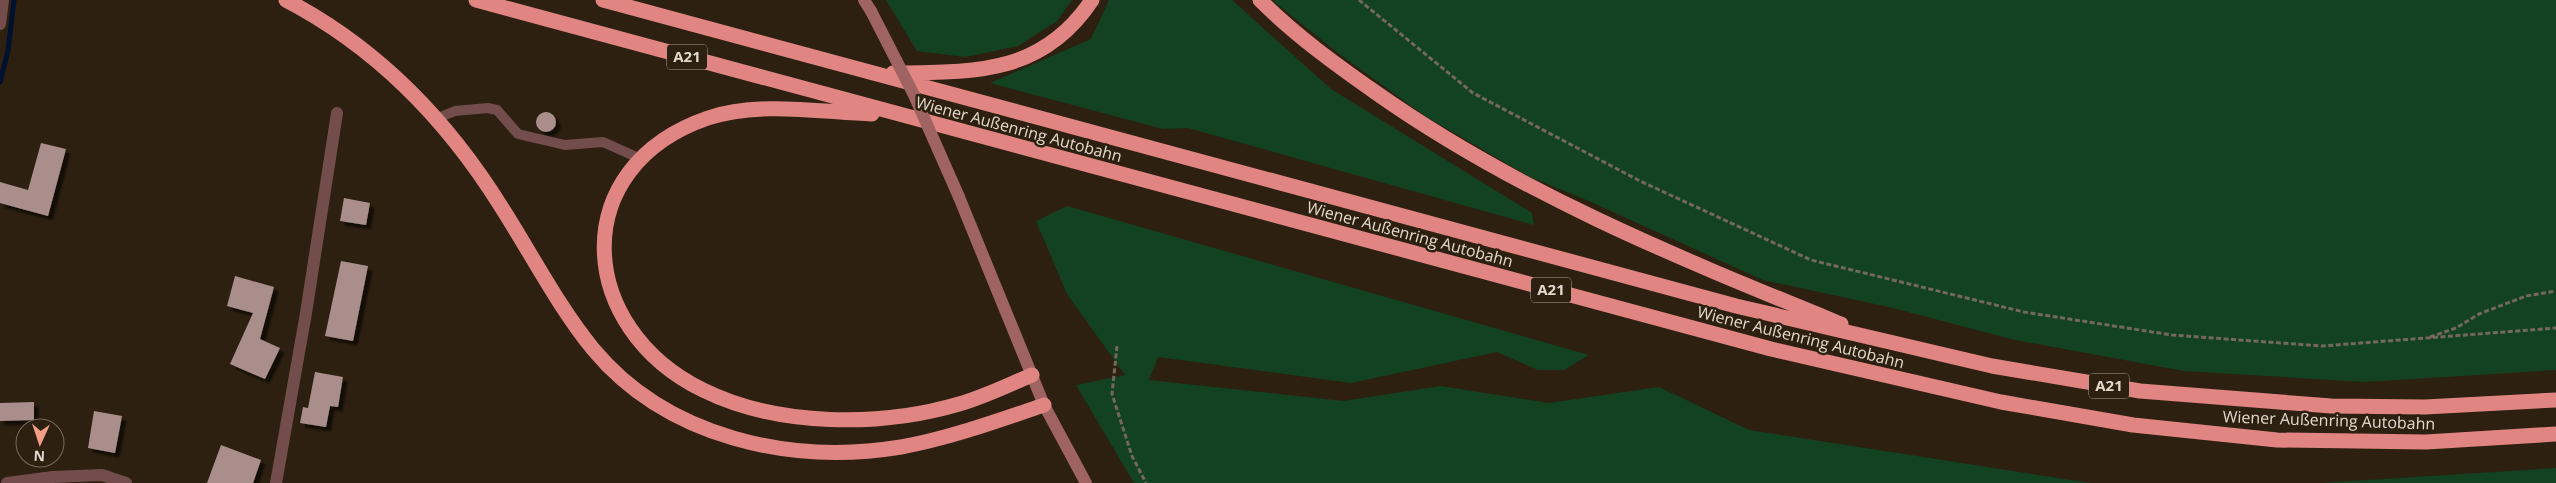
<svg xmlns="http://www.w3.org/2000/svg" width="2556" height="483" viewBox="0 0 2556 483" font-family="'Open Sans',sans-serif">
<defs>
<filter id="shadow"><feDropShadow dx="4.5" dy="4.5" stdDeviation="1" flood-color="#0009"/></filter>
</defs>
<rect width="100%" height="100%" fill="#2d2010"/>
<path fill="#124222" d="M886 0H1072L1057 21 1018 46 965 57 917 51Z
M1109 0H1232L1331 89 1532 213 1534 225 1188 128 1163 129 990 83 1091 39Z
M1272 0H2556V370L2364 382 2184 371 2015 340 1889 307 1763 280 1591 202 1528 176 1425 116 1338 53Z
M1067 206 1589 355 1564 370H1538L1497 352 1351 383 1158 357 1149 380 1343 401 1441 386 1549 403 1659 387 1749 430 2090 483H1134L1076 385 1125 375 1067 294 1036 221Z
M2556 468V483H2320Z"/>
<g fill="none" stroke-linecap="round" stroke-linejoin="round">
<path stroke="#00102f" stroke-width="5" d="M0 82 8 51 14 0"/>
</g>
<path fill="#a98e8c" filter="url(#shadow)" d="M536 122a10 10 0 1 1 20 0a10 10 0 1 1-20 0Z
M41 143 66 149 48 216 0 203V182L28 190Z
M344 198 370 203 366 225 340 221Z
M341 261 368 266 353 341 325 336Z
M235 276 274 287 260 339 280 348 265 379 230 364 253 313 227 306Z
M315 372 343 377 338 407 330 406 326 427 300 423 303 407 308 408Z
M34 402V420L0 421V403Z
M94 411 122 416 115 453 88 448Z
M221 445 261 460 253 483H207Z"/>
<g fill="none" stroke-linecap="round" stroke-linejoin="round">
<path stroke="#74685b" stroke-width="3" stroke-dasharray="5 2.5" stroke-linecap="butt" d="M1359 0 1473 93 1640 181 1811 260 2024 312 2172 335 2322 346 2556 328
M2430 337 2456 328 2479 314 2526 296 2556 291
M1117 346 1112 394 1132 456 1146 483"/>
<path stroke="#724d4b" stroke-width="10" d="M438 118 455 111 488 108 497 110 518 134 565 145 603 142 641 159"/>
<path stroke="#724d4b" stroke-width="12" d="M0 24 3 0
M276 483 306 313 337 113"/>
<path stroke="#724d4b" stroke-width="12" d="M7 483 53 477 102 475 126 483"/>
<path stroke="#9f6461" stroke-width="12" d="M864 0 871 11
M959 197 1044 405 1086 483"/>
<path stroke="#e08582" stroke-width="15" d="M286 0C378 48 448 121 502 208 532 255 558 306 593 349 667 438 791 465 901 447 950 438 997 421 1044 405
M476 0 1771 349 2001 402 2133 425 2277 440 2426 442 2556 434
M603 0 1736 306 1992 366 2140 391 2331 406 2425 407 2556 400
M1260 0C1295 35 1335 64 1375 92 1518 193 1679 258 1841 324
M893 73C974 72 1042 75 1092 0
M872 114C820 112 759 101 708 118 565 167 576 328 703 390 778 427 881 427 959 404 984 397 1008 385 1032 375"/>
<path stroke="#9f6461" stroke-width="12" d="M871 11 914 95 959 197"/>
</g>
<g text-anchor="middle" stroke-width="5" stroke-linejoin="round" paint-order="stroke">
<g fill="#2d2010" stroke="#aba195" stroke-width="1">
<rect x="667" y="44.5" width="40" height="25" rx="4"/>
<rect x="1531" y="277.5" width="40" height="25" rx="4"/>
<rect x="2089" y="373.5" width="40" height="25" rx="4"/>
</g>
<g font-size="15" font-weight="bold" fill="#e1d8ce">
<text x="687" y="62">A21</text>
<text x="1551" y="295">A21</text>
<text x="2109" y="391">A21</text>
</g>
<g font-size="16" fill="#e1d8ce" stroke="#2d2010">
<text transform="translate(1019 129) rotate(15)" y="6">Wiener Außenring Autobahn</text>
<text transform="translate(1410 234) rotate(15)" y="6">Wiener Außenring Autobahn</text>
<text transform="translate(1801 337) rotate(14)" y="6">Wiener Außenring Autobahn</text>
<text transform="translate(2329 420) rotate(2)" y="6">Wiener Außenring Autobahn</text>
</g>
</g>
<g transform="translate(40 443) rotate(183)"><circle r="24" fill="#2d2010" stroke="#756a5c"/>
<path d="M0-4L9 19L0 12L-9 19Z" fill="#f49e87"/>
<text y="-8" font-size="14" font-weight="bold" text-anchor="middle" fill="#e1d8ce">N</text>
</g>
</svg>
